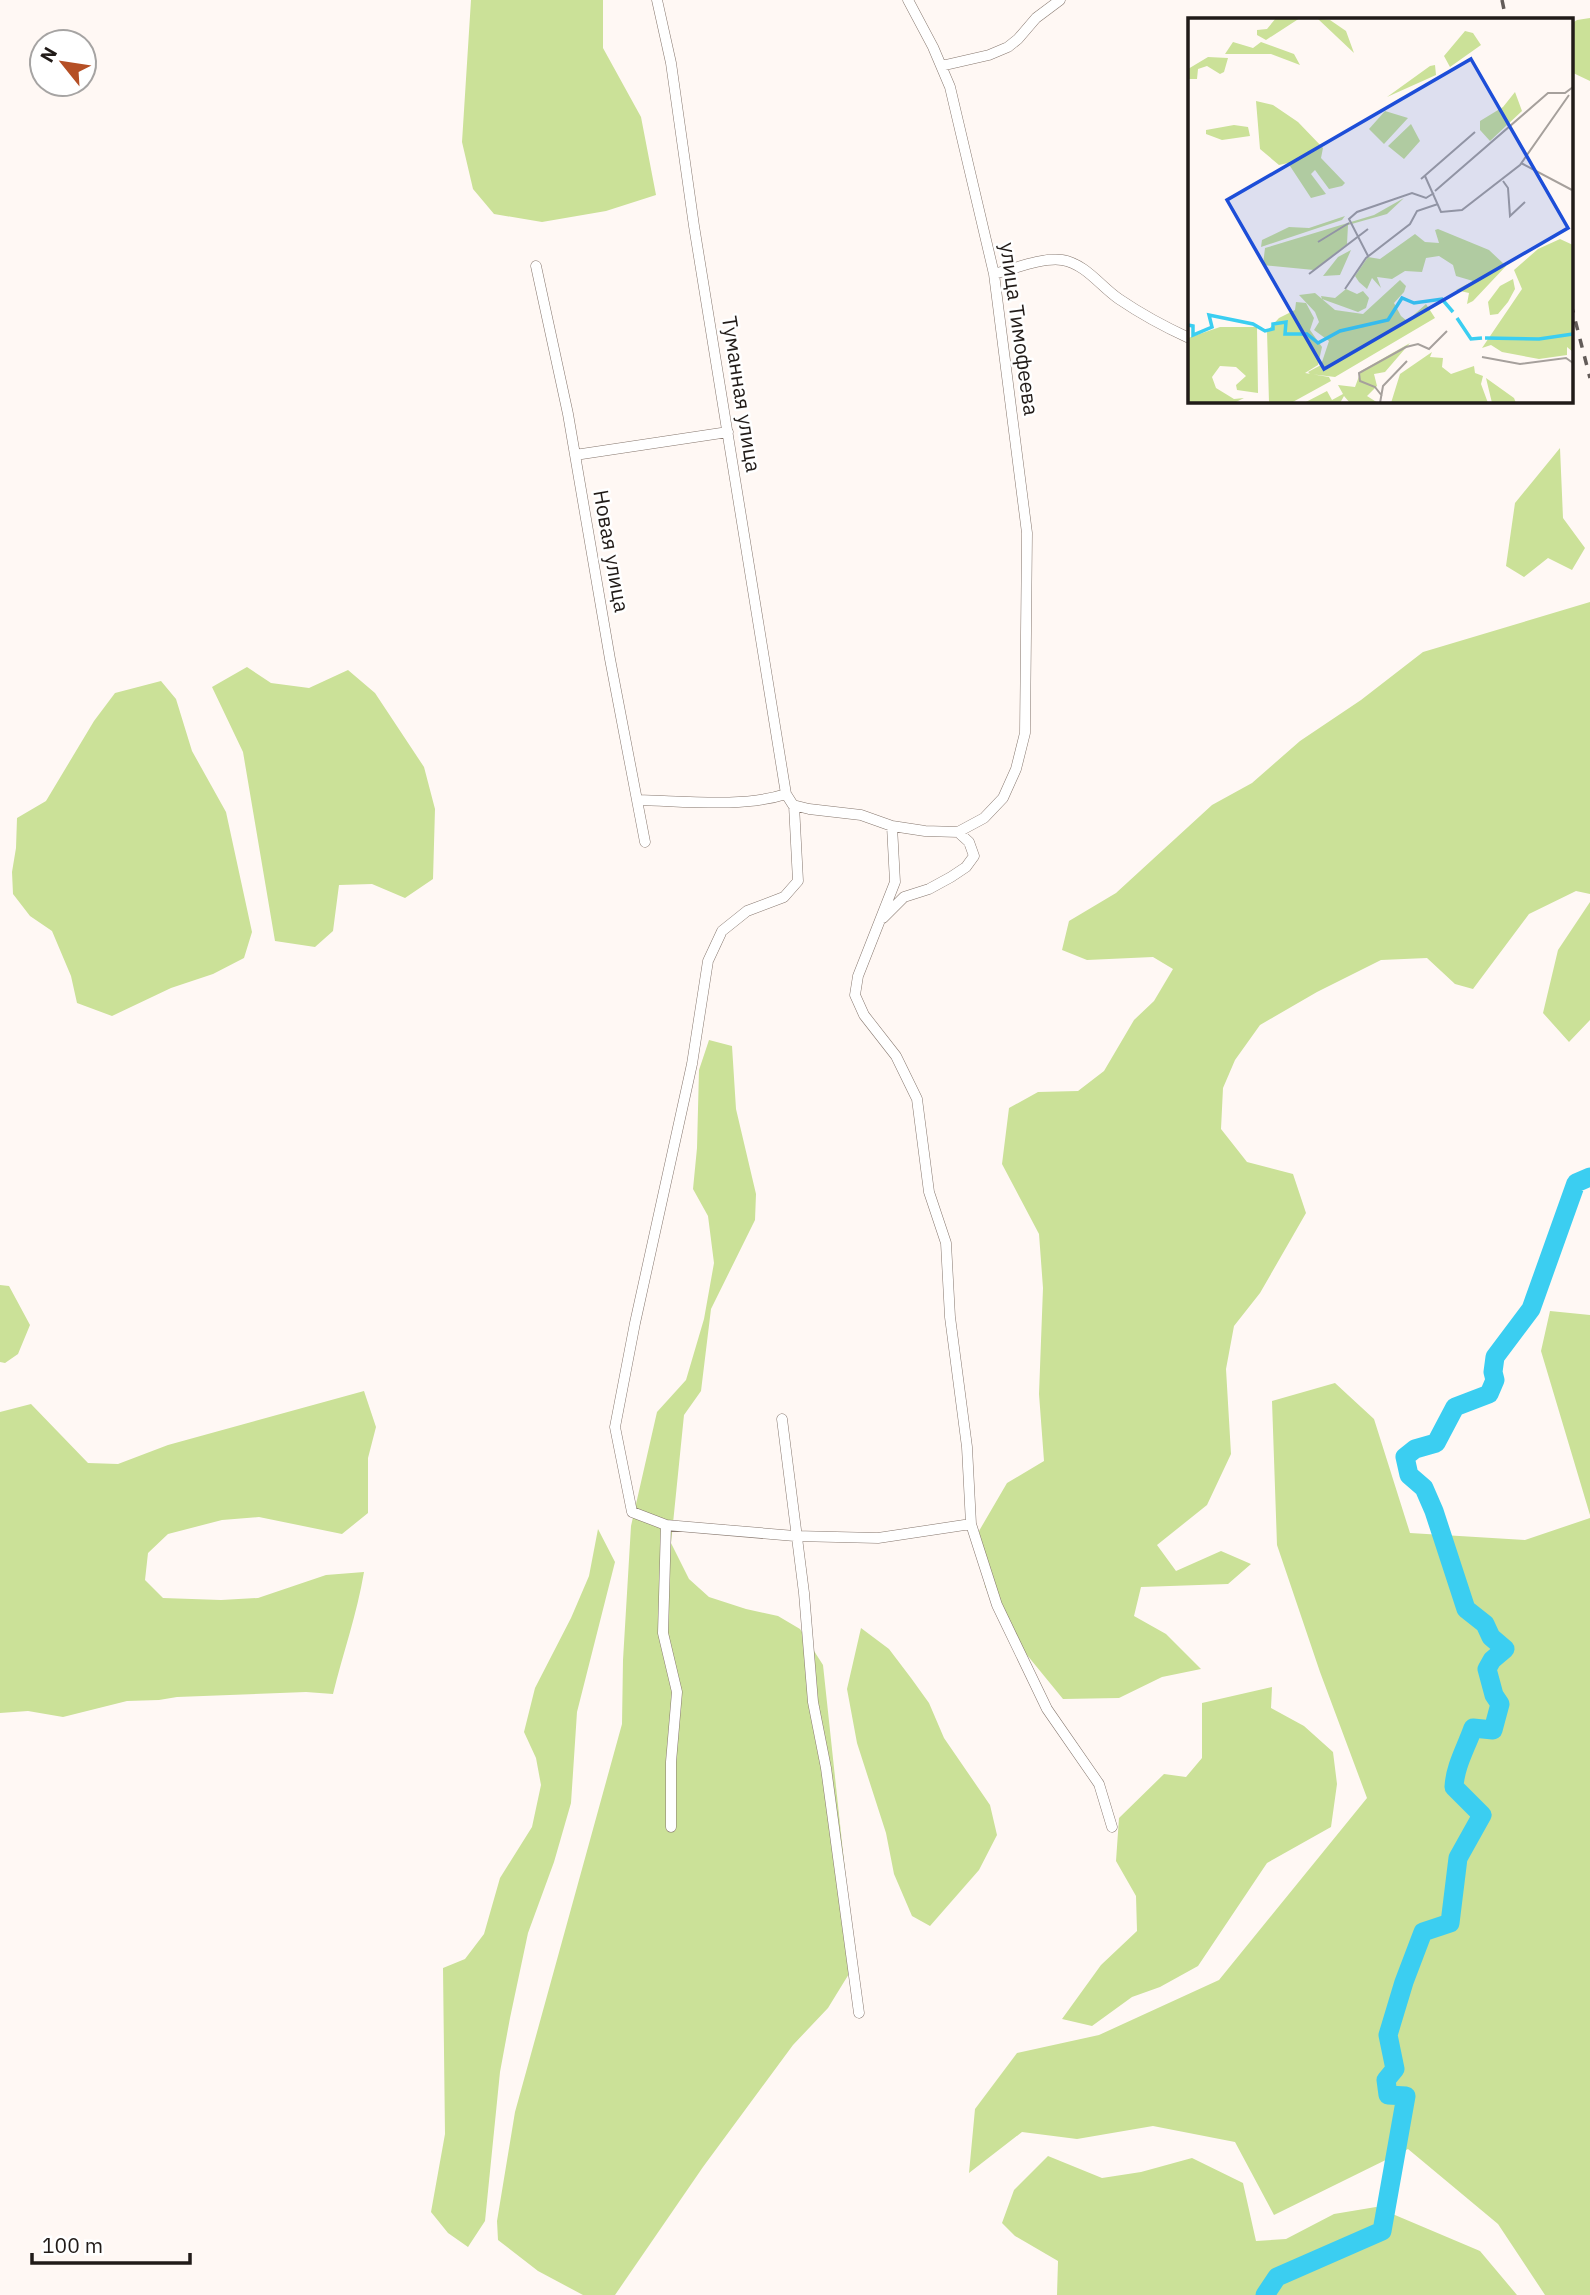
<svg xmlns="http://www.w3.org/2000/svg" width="1590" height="2295" viewBox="0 0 1590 2295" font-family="'IBM Plex Sans',sans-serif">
<rect width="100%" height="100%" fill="#fff8f4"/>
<path fill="#cbe198" d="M471 0H603V48L641 117 656 195 606 211 542 222 494 214 473 189 462 142Z
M1590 18V81L1571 72V24L1577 20Z
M1560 448 1563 518 1585 548 1572 570 1548 558 1524 577 1506 566 1515 503Z
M1590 602V894L1576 891 1529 914 1473 989 1455 984 1427 958 1381 960 1317 992 1260 1025 1235 1060 1223 1088 1221 1129 1247 1162 1293 1174 1306 1213 1260 1293 1234 1326 1226 1369 1231 1454 1207 1505 1157 1545 1176 1571 1221 1551 1251 1564 1228 1584 1141 1587 1134 1616 1166 1634 1201 1669 1162 1677 1119 1698 1063 1699 1027 1655 985 1587 979 1531 1007 1483 1044 1461 1039 1394 1043 1288 1039 1234 1002 1164 1009 1108 1038 1092 1078 1091 1104 1071 1134 1020 1154 1001 1173 969 1153 957 1087 960 1062 950 1069 921 1116 893 1212 805 1252 783 1300 741 1361 700 1423 652Z
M247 667 271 683 309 688 348 670 375 693 424 767 435 809 433 879 405 898 372 884 339 885 333 931 315 947 275 941 243 752 212 687Z
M161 681 176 699 192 751 226 812 252 932 244 958 213 974 171 988 112 1016 77 1003 71 976 52 931 30 916 13 894 12 872 16 848 17 818 46 801 94 721 115 693Z
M1590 902V1020L1569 1042 1543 1013 1558 950Z
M709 1040 732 1046 736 1109 756 1194 755 1220 711 1309 701 1391 684 1415 671 1543 689 1579 709 1597 746 1609 778 1616 800 1629 823 1665 855 1964 828 2008 793 2045 703 2167 615 2295H583L538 2271 498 2240 497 2221 515 2112 622 1724 623 1660 631 1526 657 1412 686 1380 704 1319 714 1263 708 1216 693 1189 697 1148 699 1070Z
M0 1285 9 1286 30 1325 18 1354 5 1363 0 1362Z
M1550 1311 1590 1315V1515L1541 1351Z
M1335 1383 1374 1419 1410 1533 1525 1540 1590 1518V2295H1545L1498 2224 1408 2149 1274 2215 1235 2142 1153 2126 1077 2139 1022 2132 969 2173 975 2109 1017 2053 1099 2035 1219 1980 1367 1798 1320 1672 1277 1545 1272 1401Z
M364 1391 376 1427 368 1458V1513L342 1534 259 1517 222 1520 168 1534 148 1553 145 1580 163 1598 221 1600 258 1598 326 1575 364 1572C357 1614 343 1653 333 1694L306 1692 177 1697 159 1700 127 1701 63 1717 28 1711 0 1713V1412L31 1404 88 1463 118 1464 168 1445Z
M598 1529 615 1562 577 1712 571 1803 554 1862 528 1933 510 2018 500 2072 485 2221 468 2247 448 2233 431 2212 445 2134 443 1968 465 1959 484 1934 500 1878 532 1827 541 1785 536 1758 524 1732 535 1688 571 1618 589 1576Z
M861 1628 889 1649 911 1678 929 1703 944 1738 990 1805 997 1835 979 1870 930 1926 912 1916 894 1874 886 1833 857 1743 847 1689Z
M1272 1687 1271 1708 1304 1726 1333 1752 1337 1784 1331 1827 1267 1863 1198 1966 1160 1987 1132 1997 1092 2026 1062 2019 1101 1965 1137 1931 1136 1896 1116 1861 1119 1818 1164 1774 1186 1777 1202 1758V1703Z
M1048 2156 1102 2178 1141 2172 1192 2158 1243 2183 1256 2241 1286 2239 1334 2214 1376 2207 1480 2251 1517 2295H1057L1058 2261 1015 2236 1002 2223 1014 2190Z"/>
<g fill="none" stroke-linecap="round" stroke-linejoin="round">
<path stroke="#3bcef1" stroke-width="19" d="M1265 2295 1277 2277 1382 2231 1406 2096 1388 2095 1386 2080 1395 2069 1388 2035 1404 1982 1423 1932 1450 1923 1458 1858 1482 1815 1454 1787C1455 1766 1466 1748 1473 1728L1493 1730 1500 1704 1494 1695 1487 1669 1492 1660 1505 1649 1491 1637 1485 1624 1466 1609 1434 1511 1424 1488 1409 1475 1405 1457 1415 1449 1436 1443 1455 1407 1489 1394 1495 1380 1493 1372 1495 1357 1531 1309 1576 1183 1590 1177"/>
<defs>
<path id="minor" d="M657 0 671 63 694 226 786 794 793 805 809 809 861 815 892 826 925 831 958 832 984 818 1003 798 1016 769 1025 733 1027 533 994 274 950 87 933 47 908 0
M941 66 989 55 1008 47 1018 39 1036 18 1060 0
M536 266 568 414 610 659 645 842
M994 274C1013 269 1043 257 1062 260 1086 264 1100 286 1119 299 1141 314 1165 327 1189 338
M575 455 728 432
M639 800C684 801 743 808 786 794
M794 805 798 881 784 897 747 911 722 931 708 961 692 1064 635 1323 615 1427 632 1512 666 1525 795 1536 878 1538 971 1524
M892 826 895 882 858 976 855 995 864 1015 896 1056 917 1099 929 1192 946 1243 950 1317 967 1447 971 1524 978 1546 997 1605 1047 1709 1099 1784 1112 1827
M883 918 904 897 929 889 951 877 966 867 974 856 969 842 958 832
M782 1419 804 1593 813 1702 826 1768 859 2013
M666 1525 663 1633 677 1692 671 1762V1827"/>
</defs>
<use href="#minor" stroke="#86776e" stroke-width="11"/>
<use href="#minor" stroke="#fff" stroke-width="10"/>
<path stroke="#635c59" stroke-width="3.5" stroke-dasharray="9 9" stroke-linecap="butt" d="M1502 0 1506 19
M1571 304 1590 378"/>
</g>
<g text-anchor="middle" stroke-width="5" stroke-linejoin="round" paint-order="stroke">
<g font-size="21" fill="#211b18" stroke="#fff">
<text transform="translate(1019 329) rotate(82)" y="7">улица Тимофеева</text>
<text transform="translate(741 394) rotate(81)" y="7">Туманная улица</text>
<text transform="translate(611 551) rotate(80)" y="7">Новая улица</text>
</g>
</g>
<g transform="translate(1188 18)">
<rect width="385" height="385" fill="#fff8f4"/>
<path d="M88 0H112L78 22 69 17V12L79 11ZM130 1 142 2 158 13 166 35ZM277 13 285 15 293 27 262 49 256 38ZM45 24 65 30 73 24 106 36 112 47 83 36H37ZM20 39 40 40 36 54 32 56 19 48 10 51 9 61H0V51ZM247 47 248 57 199 79 242 48ZM327 74 334 93 302 123 292 112V103L315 89ZM68 83 85 87 110 104 135 130 133 140 157 165 154 168 141 171 127 152 123 156 138 176 123 180 100 145 91 147 72 131ZM197 93 220 100 196 126 181 111ZM223 106 232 123 216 141 200 128ZM46 107 60 109 62 118 34 122 18 116V112ZM216 180 199 196 160 207 159 226 126 252 75 247 77 230 186 197ZM157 198 154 202 73 229 74 222 101 209 121 210ZM250 211 301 232 318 248 285 283 279 286 281 275 268 272 285 263 268 258 265 247 251 238 238 240 234 254 217 253 204 261 189 259 193 270 184 260 179 271 171 264 167 258 180 239 192 241 227 216 237 224 251 225 247 212ZM372 221 385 227V334L379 329V337L351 341 314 334 303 327 294 330 334 271 326 252 350 231ZM163 232 152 257 135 258 150 239ZM325 261 327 271 320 284 310 296 302 297 300 284 312 268ZM212 262 218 268 216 274 206 285 213 298 219 303 238 286 247 300 147 359 122 356 120 354 133 347 141 323 126 312 131 304 127 294 111 277 127 275 147 292 175 296ZM158 271 169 276 175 273 181 280 178 290 170 294 134 281 133 278 147 280ZM108 284 118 285 126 300 122 312 134 329 130 347 117 355 141 359 143 363 103 385H81L79 313 91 300 107 292ZM32 309H69L70 375 49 372 48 367 58 358 48 349 32 348 24 359 28 370 46 381 56 380 46 385H0V320ZM222 325 197 354 186 356 189 368 179 378 190 385H162L156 378 152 385H116L139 373 144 382 155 376 150 367 167 369 173 353ZM244 334 242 339 255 340 254 349 263 356 286 348 287 355 295 358 293 366 300 385H203L212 356ZM298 360 326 380 328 385H304Z" fill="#cbe198"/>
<path fill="none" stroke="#3bcef1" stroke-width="3.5" d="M269 300 283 321 294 320M0 307 5 308V317L24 309 21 297 65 306 77 313 85 311V306L98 304 97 316H119L130 325 152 313 200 302 214 280 226 285 254 281 265 294M297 320 351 321 385 316"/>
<path fill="none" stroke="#a6a09c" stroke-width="2" d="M333 145 384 172M237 158 253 194 274 192 332 147 381 77M233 161 287 114M315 163 320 170 322 198 337 184M247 173 360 75H377L385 69M130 224 161 205M180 238 161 201 169 194 224 175 238 180 246 175M121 256 180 211M157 271 178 240 222 206 229 193 250 186M294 339 332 346 378 340 385 345M194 378 187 369 172 363 171 355 218 329 230 326 241 331 259 313M192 385 195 368 219 343"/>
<path fill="#1d4ed8" fill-opacity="0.15" stroke="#1d4ed8" stroke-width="3.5" d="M283 41 380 210 136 351 39 182Z"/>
<rect width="385" height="385" fill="none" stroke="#211b18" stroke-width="3.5"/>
</g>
<g transform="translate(63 63) rotate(300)"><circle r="33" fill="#ffffff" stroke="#a6a4a3" stroke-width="2"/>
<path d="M0-5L12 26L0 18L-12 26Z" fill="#b54f25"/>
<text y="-10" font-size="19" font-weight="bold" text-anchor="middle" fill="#211b18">N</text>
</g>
<path d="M32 2253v10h158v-10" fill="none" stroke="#211b18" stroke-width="3.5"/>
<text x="42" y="2253" font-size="21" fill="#211b18" stroke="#ffffff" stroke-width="5" paint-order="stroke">100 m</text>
</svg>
